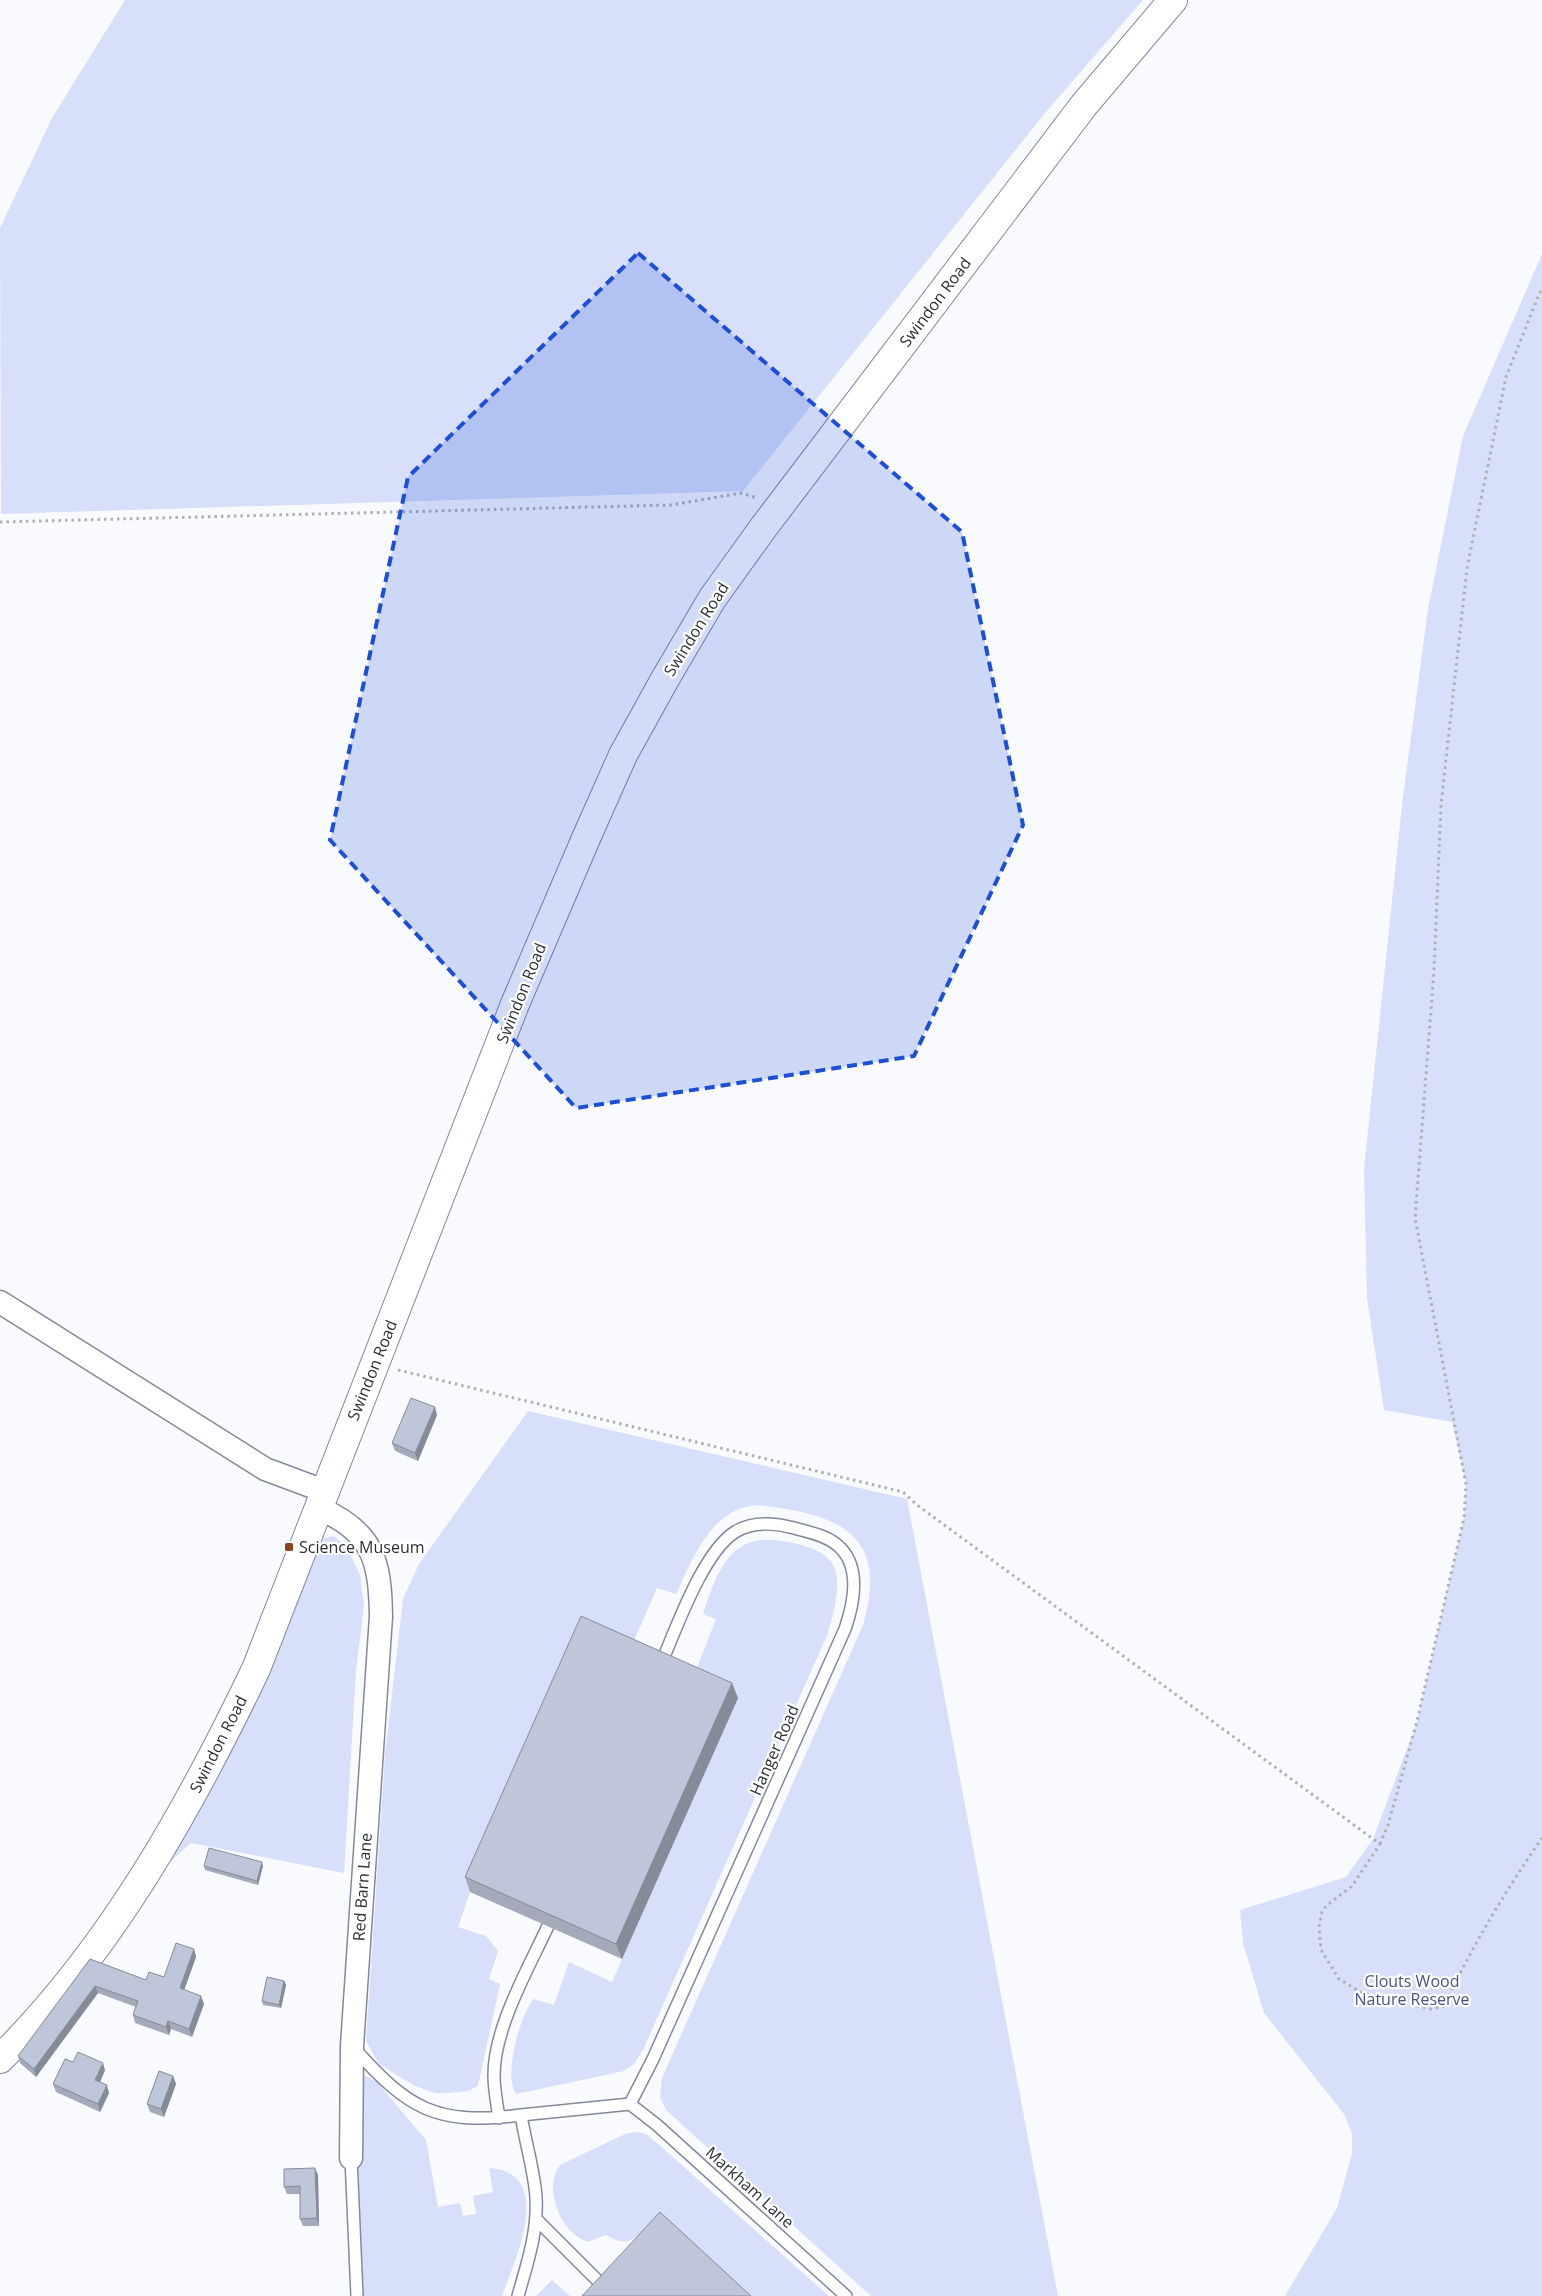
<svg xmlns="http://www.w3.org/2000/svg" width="1542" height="2296" viewBox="0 0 1542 2296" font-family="'Open Sans',sans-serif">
<rect width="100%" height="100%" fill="#f9fafe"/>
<path fill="#d7dffa" d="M125 0H1143L1045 113 743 491 1 514 0 228 52 118Z
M1542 254V2296H1285L1337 2208 1352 2154V2133L1344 2114 1264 2013 1243 1943 1240 1910 1346 1877 1373 1839 1416 1725 1464 1518 1466 1484 1452 1422 1384 1410 1367 1298 1364 1169 1402 805 1428 609 1463 436Z
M528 1411 907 1499 1058 2296H871L666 2110 660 2097 662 2078 863 1625C884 1552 859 1521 786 1509 765 1505 747 1502 728 1515 702 1532 689 1567 676 1594L657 1588 630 1650 470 1892 458 1927 486 1936 498 1951 489 1979 500 1984 478 2086 468 2091 448 2093H435L413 2085 379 2064 366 2041 385 1755 403 1599 419 1564Z
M334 1536 347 1547 360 1575 364 1606 356 1671 344 1873 191 1843 163 1868 239 1736 320 1539Z
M775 1540C843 1549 846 1570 828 1633L643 2050 634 2064 624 2071 516 2094C503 2075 520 2017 533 1999L554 2005 569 1962 612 1982 737 1698 693 1678 716 1619 703 1614C712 1587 723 1548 755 1541 761 1539 768 1540 775 1540Z
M360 2073 377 2082 426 2140 438 2207 460 2203 463 2216 476 2214 473 2196 493 2192 489 2168C557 2172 514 2262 502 2296H362L358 2158Z
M637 2132 646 2134 657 2143 829 2296H740L648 2228C630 2241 627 2247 606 2235L587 2242C581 2239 572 2234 568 2228 554 2211 547 2183 560 2165L625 2134Z
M552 2280 570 2296H536Z"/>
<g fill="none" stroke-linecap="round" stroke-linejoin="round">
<defs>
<path id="lane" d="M353 2047C408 2109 436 2126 521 2115 525 2141 535 2174 536 2198 538 2232 527 2264 518 2296
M630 2104 653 2059 845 1629C854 1603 862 1564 836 1544 825 1535 808 1532 794 1528 775 1523 752 1521 735 1532 703 1552 676 1629 661 1664
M630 2104 657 2125 846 2296
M521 2115 630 2104
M499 2118C497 2104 494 2090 494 2075 494 2028 528 1969 548 1926
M351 2158 357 2296
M536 2219 600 2283"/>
<path id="street" d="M0 1302 265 1469 324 1491
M318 1508C373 1531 380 1560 381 1616L352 2046 351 2158"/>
<path id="primary" d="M0 2059C111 1949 189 1809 256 1669L515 1004 587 836 623 755 665 679 712 599 763 528 1084 105 1173 0"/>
</defs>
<use href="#lane" stroke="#83899b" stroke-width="14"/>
<use href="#street" stroke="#83899b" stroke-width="25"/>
<use href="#primary" stroke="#83899b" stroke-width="30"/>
<path stroke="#afb0b5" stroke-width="3" stroke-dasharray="2.5 4" stroke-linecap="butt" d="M0 522 671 505 741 493 757 498
M398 1370 903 1492 917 1505 1380 1844 1352 1886 1326 1906 1322 1912 1319 1927 1321 1950 1339 1979 1362 1993 1431 2009 1444 2006C1472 1946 1505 1892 1542 1838
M1380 1844 1388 1825 1416 1725 1464 1518 1466 1484 1415 1218 1434 970 1441 805 1467 568 1506 377 1542 287"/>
<use href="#lane" stroke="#fff" stroke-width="11"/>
<use href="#street" stroke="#fff" stroke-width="22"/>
<use href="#primary" stroke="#fff" stroke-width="28"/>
</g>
<path fill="#a5aabb" d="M437 1415 418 1461 395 1451 392 1443Z
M738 1698 622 1959 470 1892 465 1877Z
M204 1866H263L258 1885 205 1870Z
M194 1949 196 1957 184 1990 204 2004 192 2037 171 2029 169 2035 135 2023 133 2015 136 2007 98 1993 36 2077 20 2063 18 2056 90 1959 146 1980 164 1977Z
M284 1981 286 1985 281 2008 263 2005 262 2001Z
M73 2062 105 2070 100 2082 109 2093 100 2112 56 2092 53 2084Z
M173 2076 176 2084 164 2117 150 2112 147 2104Z
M318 2175 319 2226H303L300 2219V2194H287L284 2187Z"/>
<path fill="#868b98" d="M435 1407 437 1415 418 1461 415 1453Z
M732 1683 738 1698 622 1959 616 1944Z
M262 1862 263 1866 258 1885 257 1881Z
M194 1949 196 1957 182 1996 180 1988Z
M284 1981 286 1985 281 2008 279 2005Z
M95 1986 98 1993 36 2077 34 2069Z
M201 1996 204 2004 192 2037 189 2029Z
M168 2021 171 2029 169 2035 166 2027Z
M103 2063 105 2070 98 2087 95 2080Z
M173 2076 176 2084 164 2117 161 2109Z
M107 2085 109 2093 100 2112 98 2104Z
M315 2168 318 2175 319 2226 317 2218Z"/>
<path fill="#c0c6d9" stroke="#868b98" d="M411 1398 435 1407 415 1453 392 1443Z
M581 1616 732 1683 616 1944 465 1877Z
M209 1848 262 1862 257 1881 204 1866Z
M176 1943 194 1949 180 1988 201 1996 189 2029 168 2021 166 2027 133 2015 138 2001 95 1986 34 2069 18 2056 90 1959 146 1980 149 1972 164 1977Z
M267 1977 284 1981 279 2005 262 2001Z
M78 2052 103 2063 95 2080 107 2085 98 2104 53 2084 65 2059 73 2062Z
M159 2071 173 2076 161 2109 147 2104Z
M315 2168 317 2218 300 2219V2186L284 2187V2169Z
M660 2212 751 2296H582Z"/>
<path fill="#1d4ed8" fill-opacity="0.2" stroke="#1d4ed8" stroke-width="4" stroke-dasharray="10 6" stroke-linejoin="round" d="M638 253 962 532 1023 825 914 1056 576 1108 330 840 408 477Z"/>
<rect fill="#8a4420" stroke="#fff" stroke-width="2" x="284" y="1542" width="10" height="10" rx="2.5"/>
<g text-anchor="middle" stroke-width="4.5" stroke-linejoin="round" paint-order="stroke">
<g font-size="16" fill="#2c2f36" stroke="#fff">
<text transform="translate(935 302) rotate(-53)" y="6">Swindon Road</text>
<text transform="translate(696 629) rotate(-58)" y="6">Swindon Road</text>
<text transform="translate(521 993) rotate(-68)" y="6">Swindon Road</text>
<text transform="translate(372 1370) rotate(-68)" y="6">Swindon Road</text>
<text transform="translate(218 1744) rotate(-63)" y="6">Swindon Road</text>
<text transform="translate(774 1750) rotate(-66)" y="6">Hanger Road</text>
<text transform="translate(362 1887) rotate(-86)" y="6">Red Barn Lane</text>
<text transform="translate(750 2187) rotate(42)" y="6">Markham Lane</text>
</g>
<g font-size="16" fill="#2c2f36" stroke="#fff" text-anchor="start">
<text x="299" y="1553">Science Museum</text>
</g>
<g font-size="16" fill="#475381" stroke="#fff">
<text x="1412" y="1987">Clouts Wood<tspan x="1412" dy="18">Nature Reserve</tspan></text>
</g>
</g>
</svg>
